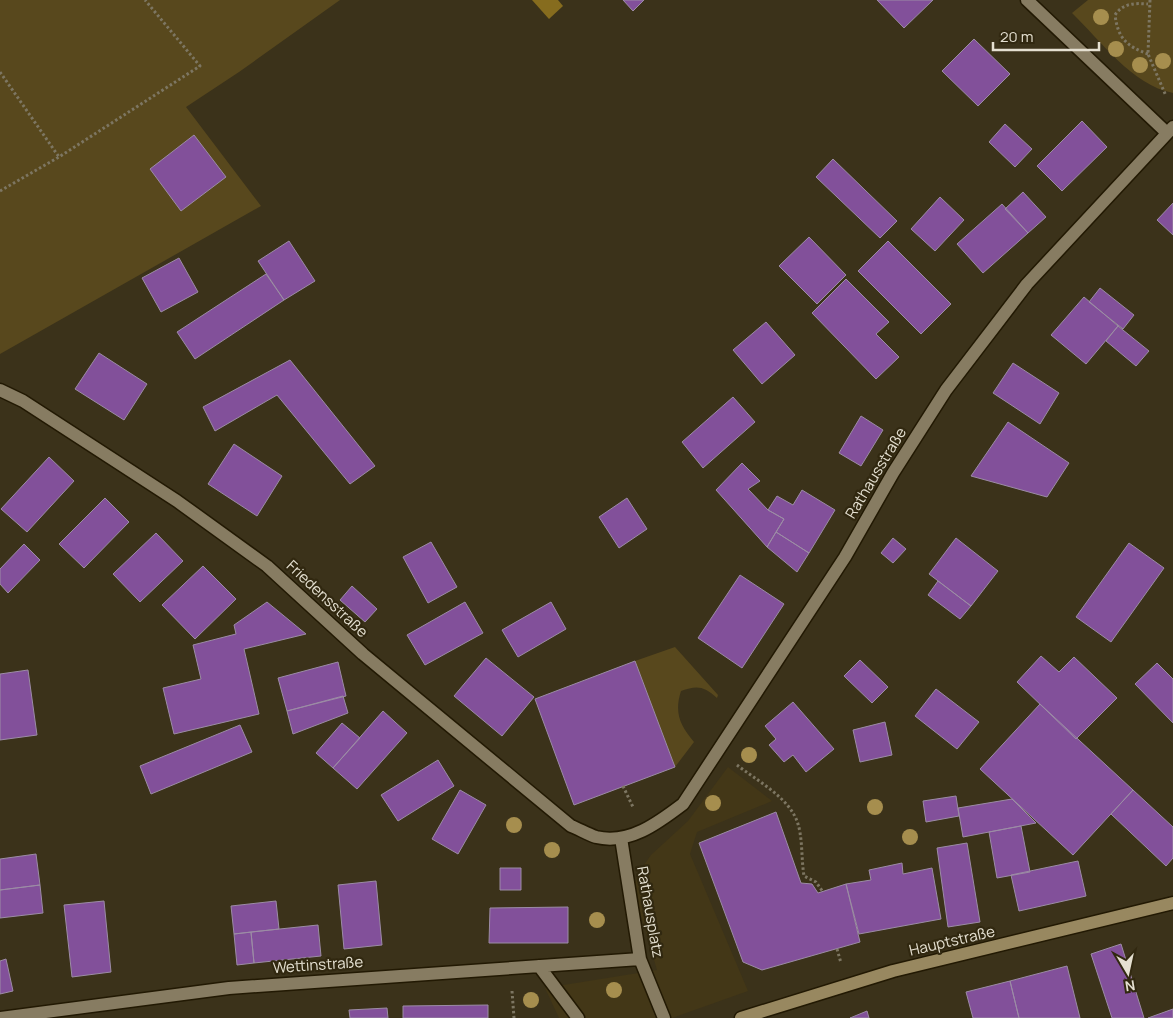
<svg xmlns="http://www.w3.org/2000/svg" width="1173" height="1018" viewBox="0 0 1173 1018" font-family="Manrope,sans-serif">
<rect width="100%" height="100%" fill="#3b321a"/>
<path fill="#433717" d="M728 767 772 801 697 832 690 854 748 991 672 1018H559L545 988 657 970 633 888 639 872 651 855 688 821Z"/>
<path fill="#58481d" d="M0 0H340L239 72 186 107 261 206 0 354Z
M1088 0H1173V93C1132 85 1101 41 1072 13Z
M675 647 718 695 717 698C704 686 697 685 681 691 674 713 680 725 694 742L675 767 635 661Z"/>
<path fill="#866c1e" d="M532 0H558L563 6 549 19Z"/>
<path fill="#82509a" stroke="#9c8ca5" d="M623 0H644L633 11Z
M877 0H933L904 28Z
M974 39 1010 74 978 106 942 71Z
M1082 121 1107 147 1062 191 1037 166Z
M1005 124 1032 149 1015 167 989 142Z
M194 135 226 177 181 211 150 169Z
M833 159 897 221 880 238 816 177Z
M1023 192 1046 217 1028 233 1005 209Z
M940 197 964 220 935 251 911 229Z
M1173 203V235L1157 220Z
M1002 204 1028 233 983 273 957 244Z
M809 237 846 275 817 304 779 266Z
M289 241 315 281 284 300 258 261Z
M888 241 951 304 921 334 858 271Z
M179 258 198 292 161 312 142 278Z
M266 274 284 300 195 359 177 332Z
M846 279 889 322 876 334 899 357 876 379 812 313Z
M1100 288 1134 315 1123 329 1089 302Z
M1084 297 1118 326 1086 364 1051 335Z
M766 322 795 355 762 384 733 350Z
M1118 326 1149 351 1136 366 1106 341Z
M99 353 147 384 124 420 75 389Z
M290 360 375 466 350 484 277 395 215 431 203 407Z
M1013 363 1059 393 1040 424 993 393Z
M733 397 755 422 703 468 682 442Z
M861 416 883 430 861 466 839 453Z
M1008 422 1069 463 1047 497 971 476Z
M234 444 282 476 257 516 208 484Z
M49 457 74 481 27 532 1 509Z
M742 463 760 481 748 489 768 510 784 519 767 547 716 490Z
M802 490 835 510 809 553 776 532 784 519 768 510 777 496 793 505Z
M105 498 129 522 84 568 59 544Z
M627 498 647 529 619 548 599 517Z
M776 532 809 553 797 572 767 547Z
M156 533 183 561 140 602 113 574Z
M893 538 906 549 893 563 881 553Z
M956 538 998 571 971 606 929 574Z
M431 542 457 587 428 603 403 557Z
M1129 543 1164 568 1111 642 1076 617Z
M24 544 40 560 8 593 0 584V569Z
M203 566 236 599 195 639 162 605Z
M740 575 784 604 742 668 698 638Z
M938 581 971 606 960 619 928 595Z
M352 586 377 609 365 622 340 600Z
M267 602 306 634 244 649 259 714 174 734 163 688 201 679 193 645 236 634 234 625Z
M465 602 483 633 425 665 407 635Z
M551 602 566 629 518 657 502 630Z
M1041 656 1059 672 1074 657 1117 698 1076 739 1017 682Z
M486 658 534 697 502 736 454 696Z
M860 660 888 687 872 703 844 676Z
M635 661 675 767 574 805 535 699Z
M338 662 346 696 287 711 278 678Z
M1157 663 1173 679V723L1135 684Z
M28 670 37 735 0 740V674Z
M936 689 979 722 957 749 915 716Z
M343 696 348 713 293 734 287 711Z
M793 702 834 749 806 772 793 755 784 762 769 745 776 739 765 726Z
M1040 704 1133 790 1073 855 980 769Z
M383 711 407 733 357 789 333 768Z
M885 722 892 755 860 762 853 730Z
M342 723 360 738 333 768 316 753Z
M240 725 252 752 151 794 140 766Z
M438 760 454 786 398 821 381 795Z
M460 790 486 805 458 854 432 839Z
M1133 790 1173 827V858L1166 866 1111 814Z
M956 796 959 816 926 822 923 801Z
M1012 799 1036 823 963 837 958 808Z
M776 812 801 883 812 884 818 893 846 884 860 942 762 970 743 962 699 843Z
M1021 826 1030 872 997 878 989 832Z
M967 843 980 922 948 927 937 848Z
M36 854 40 885 0 890V859Z
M1078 861 1086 896 1019 911 1011 875Z
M902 863 903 874 932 868 941 919 859 934 846 884 871 880 869 870Z
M500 868H521V890H500Z
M376 881 382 945 344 949 338 885Z
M40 885 43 913 0 918V890Z
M104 901 111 972 72 977 64 905Z
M276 901 279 929 234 934 231 906Z
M568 907V943H489L490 908Z
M318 925 321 956 254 963 251 932Z
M251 932 254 963 237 965 234 934Z
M1121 944 1144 1018H1112L1091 954Z
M6 959 13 991 0 994V961Z
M1067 966 1080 1018H1019L1010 981Z
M1010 981 1019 1018H973L966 992Z
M488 1005V1018H403V1006Z
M387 1008 388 1018H350L349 1010Z
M1173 1009V1018H1148Z
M867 1011 869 1018H850Z"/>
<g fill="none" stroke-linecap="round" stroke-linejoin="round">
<defs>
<path id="street" d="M1027 0 1167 133
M0 390 23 401 177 501 267 566 363 654 571 826C579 829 587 834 596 837 629 845 658 823 683 804L845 557 893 473 946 390 1027 284 1173 127
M621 838 640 959 664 1018
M539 966 578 1018
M0 1018 229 988 640 959"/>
<path id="secondary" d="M741 1018 893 971 1173 903"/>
</defs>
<use href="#street" stroke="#221903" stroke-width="15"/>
<use href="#secondary" stroke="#221903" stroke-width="15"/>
<path stroke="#7d7662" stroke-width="3" stroke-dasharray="2.5 2.5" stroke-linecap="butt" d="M1150 0 1148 54 1166 96
M1148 54C1126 46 1118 38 1115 15 1123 3 1135 3 1148 4
M0 72 59 157
M0 191 59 157 200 66 145 0
M737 765C756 780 788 797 797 821 803 837 801 858 804 876L816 882 823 892
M623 786 633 807
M837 949 841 963
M512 991 514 1018"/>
<use href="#street" stroke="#877c62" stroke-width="12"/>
<use href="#secondary" stroke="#988860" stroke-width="12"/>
</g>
<g fill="#a68e4e">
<circle cx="1101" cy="17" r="8"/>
<circle cx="1116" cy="49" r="8"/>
<circle cx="1163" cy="61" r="8"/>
<circle cx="1140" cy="65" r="8"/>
<circle cx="749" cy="755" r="8"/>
<circle cx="713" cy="803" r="8"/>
<circle cx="875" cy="807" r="8"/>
<circle cx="514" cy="825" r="8"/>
<circle cx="910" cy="837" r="8"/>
<circle cx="552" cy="850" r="8"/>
<circle cx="597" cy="920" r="8"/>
<circle cx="614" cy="990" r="8"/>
<circle cx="531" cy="1000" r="8"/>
</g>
<g text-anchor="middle" stroke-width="4.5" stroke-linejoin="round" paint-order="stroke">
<g font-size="15" fill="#e5e0d1" stroke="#312810">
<text transform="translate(876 473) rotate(-59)" y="5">Rathausstraße</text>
<text transform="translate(327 599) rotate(43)" y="5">Friedensstraße</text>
<text transform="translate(650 912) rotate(80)" y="5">Rathausplatz</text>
<text transform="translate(952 941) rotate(-13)" y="5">Hauptstraße</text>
<text transform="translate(318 965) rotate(-4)" y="5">Wettinstraße</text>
</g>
</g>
<g transform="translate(1128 973) rotate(171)" stroke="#312810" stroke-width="4" paint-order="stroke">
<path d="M0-4L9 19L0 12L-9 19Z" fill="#e5e0d1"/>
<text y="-8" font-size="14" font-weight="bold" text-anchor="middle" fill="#e5e0d1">N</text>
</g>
<path d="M993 42v8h106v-8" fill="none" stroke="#e5e0d1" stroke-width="2.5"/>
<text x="1000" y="42" font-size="15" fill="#e5e0d1" stroke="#312810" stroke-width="4" paint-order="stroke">20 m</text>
</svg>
